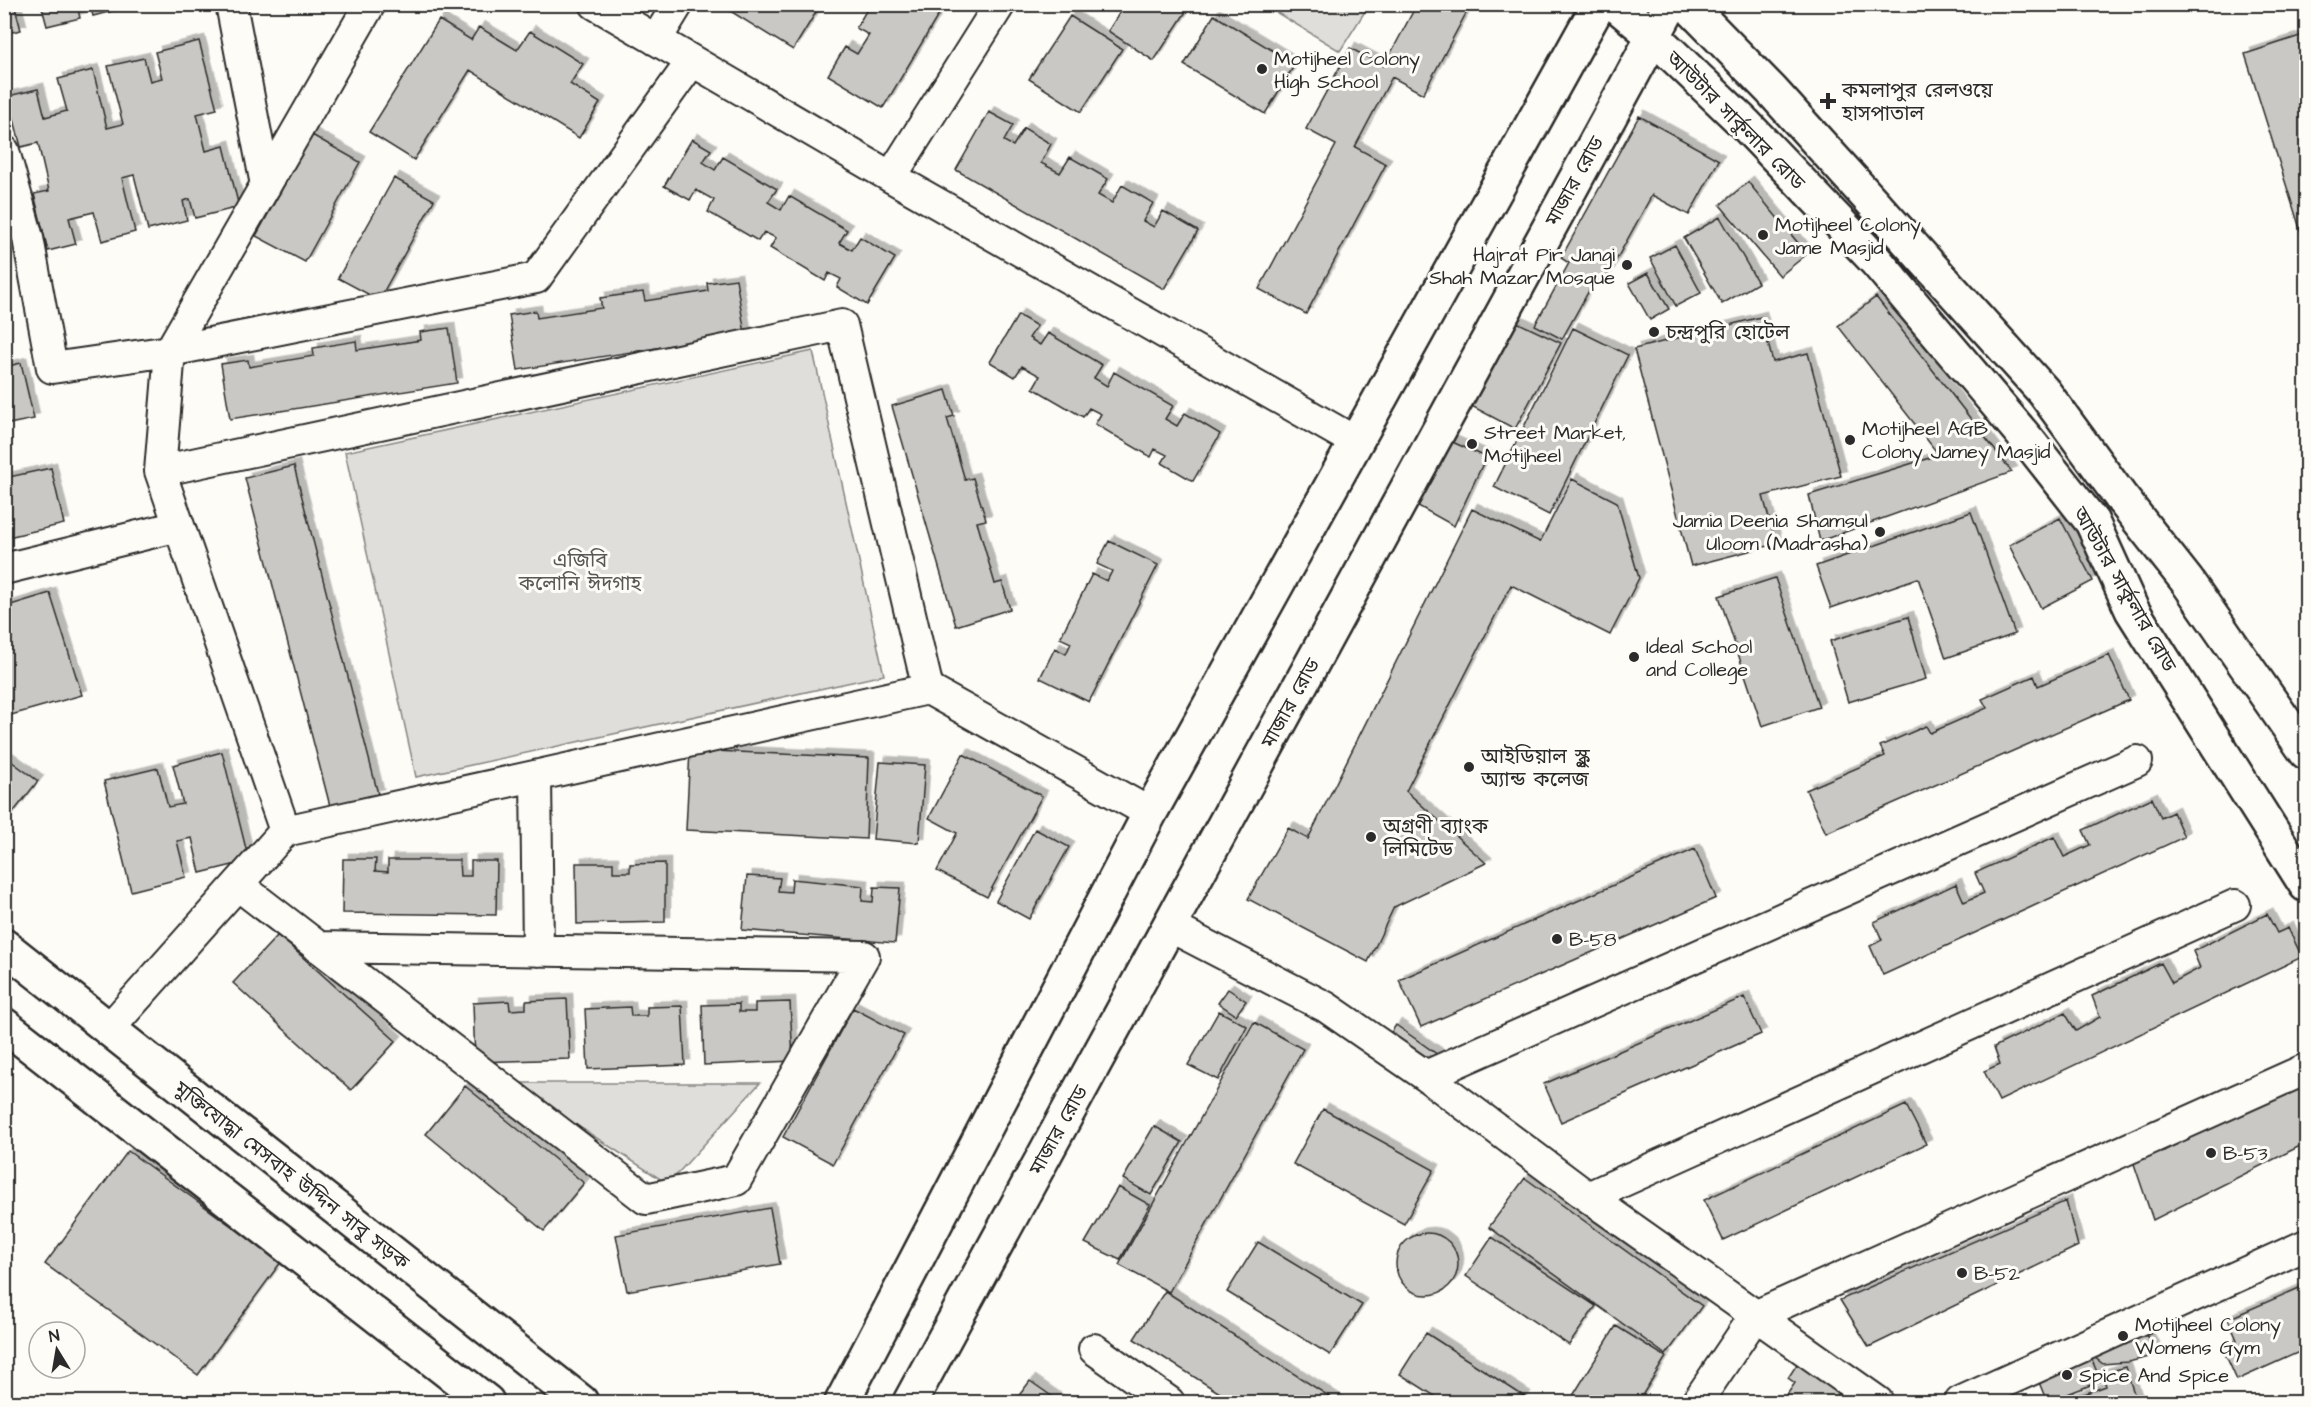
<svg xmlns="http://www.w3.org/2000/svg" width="2311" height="1407" viewBox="0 0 2311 1407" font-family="'Architects Daughter','Noto Sans Bengali',sans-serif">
<defs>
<filter id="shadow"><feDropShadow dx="5.5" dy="-5.5" stdDeviation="0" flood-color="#0004"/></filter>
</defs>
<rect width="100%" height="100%" fill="#fdfcf7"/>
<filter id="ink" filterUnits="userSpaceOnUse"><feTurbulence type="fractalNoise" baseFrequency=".0167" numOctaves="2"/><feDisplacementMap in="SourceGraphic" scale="12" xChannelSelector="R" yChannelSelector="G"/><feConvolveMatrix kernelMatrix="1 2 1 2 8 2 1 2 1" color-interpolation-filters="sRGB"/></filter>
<g filter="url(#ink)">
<path fill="#dfdeda" stroke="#858482" stroke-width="1.5" d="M1264 5H1369L1340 51Z
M813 351 884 675 416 777 345 452Z
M511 1083H760L668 1184Z"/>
<path fill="#c9c8c4" stroke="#2b2b2b" stroke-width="1.5" filter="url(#shadow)" d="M4 4H14L21 30 4 34Z
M41 4H77L80 18 47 26Z
M90 4H132V6L93 16Z
M719 4H821L793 50Z
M870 4H945L883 108 828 75 845 47 857 54 869 35 856 28Z
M1125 4H1191L1154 61 1108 31Z
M1417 4H1471L1423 94 1392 77 1355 147 1386 164 1306 314 1259 289 1336 145 1306 129 1350 48 1384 66Z
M1214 15 1295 64 1265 114 1184 65Z
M1070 16 1122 49 1081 112 1029 79Z
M439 20 471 40 479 27 517 50 530 31 583 64 570 84 600 103 579 138 470 70 414 160 369 132Z
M2306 34V248L2245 54Z
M199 41 217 109 197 114 206 151 224 146 239 207 195 218 190 199 183 201 187 220 148 230 134 175 122 178 135 232 102 241 94 212 69 218 76 244 48 251 34 194 49 191 38 143 21 147 8 96 38 89 45 117 67 111 58 79 93 70 107 128 123 124 108 66 144 58 150 81 162 78 155 52Z
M989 112 1013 125 1004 141 1013 146 1024 128 1051 144 1041 163 1060 173 1070 157 1108 179 1098 195 1112 203 1122 185 1153 203 1143 221 1154 227 1163 211 1198 231 1164 289 956 170Z
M1639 116 1719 160 1689 215 1652 195 1604 282 1596 278 1562 339 1535 325 1569 263 1561 258Z
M312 135 360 162 305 262 256 236Z
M692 139 711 150 703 162 715 170 723 157 777 189 768 202 781 210 789 196 847 230 839 243 852 250 860 237 895 258 867 305 837 287 841 279 829 273 825 281 770 248 776 238 764 232 758 241 708 212 714 200 696 190 690 200 664 186Z
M394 178 434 200 379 300 338 278Z
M1748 182 1807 254 1780 276 1720 205Z
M1720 217 1758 283 1722 304 1684 238Z
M1675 245 1701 293 1676 306 1650 258Z
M1648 273 1669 309 1650 320 1629 283Z
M736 279 745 334 518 370 509 315 536 311 537 318 602 308 600 298 643 292 645 301 708 291 707 283Z
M1876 297 2012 472 1820 541 1809 495 1939 455 1838 326Z
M1018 315 1037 326 1029 338 1040 345 1048 333 1102 365 1094 378 1107 386 1114 372 1173 406 1165 419 1177 426 1185 413 1220 434 1193 481 1162 463 1167 455 1155 449 1151 457 1095 424 1101 414 1089 408 1083 417 1033 388 1040 376 1022 366 1015 377 990 362Z
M1506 317 1561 343 1515 429 1464 402Z
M1761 317 1773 362 1808 353 1841 476 1763 496 1776 544 1691 566 1634 349Z
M449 328 457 383 230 419 221 364 248 360 249 367 314 356 313 348 356 341 357 350 421 340 420 332Z
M1573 328 1628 355 1549 515 1494 487Z
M21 363 34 419 4 425V367Z
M946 390 954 416 947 418 965 480 973 478 986 520 977 522 995 584 1002 582 1010 609 956 626 892 406Z
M1441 437 1486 457 1454 526 1411 502Z
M2306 449V483L2298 451Z
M294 466 378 794 330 806 245 478Z
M51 468 64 524 4 538V478Z
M1572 479 1617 502 1639 578 1610 635 1511 585 1406 791 1486 863 1394 907 1368 962 1248 899 1288 828 1308 839 1472 509 1540 542Z
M1971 512 2015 634 1946 658 1918 578 1831 608 1816 566Z
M2060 518 2093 581 2041 608 2009 545Z
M1109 541 1158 565 1089 702 1040 678 1055 648 1066 654 1071 643 1060 638 1092 574 1107 581 1112 571 1097 564Z
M1775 578 1819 707 1762 726 1719 596Z
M50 593 82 695 4 717V607Z
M1908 617 1926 679 1848 702 1830 641Z
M2109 655 2129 700 1826 833 1806 790 1885 756 1880 746 1926 726 1930 733 1987 708 1982 699 2034 676 2038 686Z
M690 750 869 758 866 839 686 830Z
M222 752 249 861 200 873 192 838 177 841 186 877 131 891 104 781 158 768 168 807 183 804 173 765Z
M963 754 1042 796 987 897 937 871 957 833 929 818Z
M4 756 38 781 4 824Z
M880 762 925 765 919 843 873 839Z
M2152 798 2161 818 2173 812 2184 837 1883 975 1870 946 1882 940 1874 922 1956 884 1964 902 1984 893 1975 873 2054 837 2064 857 2090 845 2083 830Z
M1035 829 1069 847 1029 919 996 901Z
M1695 849 1716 898 1421 1027 1399 980Z
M343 859H376L375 871 388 872V860H459L460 876H471V861H497L496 915 342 913Z
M576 863H613V872H630V864L665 863V922L577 924Z
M747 876 780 878 778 891 791 892 792 879 863 886 862 901 873 902 874 887 900 888 895 943 742 930Z
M2267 914 2277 933 2288 928 2302 957 1999 1101 1984 1071 2000 1064 1994 1047 2065 1013 2076 1031 2100 1017 2092 996 2161 963 2172 983 2200 968 2193 951Z
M278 935 396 1041 351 1090 233 983Z
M1228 989 1246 1001 1236 1015 1218 1003Z
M1744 997 1761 1034 1561 1122 1544 1084Z
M567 999 570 1059 475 1062 473 1003 509 1001 510 1010 526 1009V1001Z
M790 1002 793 1061 704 1065 702 1005 739 1004V1012H755V1003Z
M682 1006 685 1065 588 1069 585 1009 630 1007 631 1016H647V1007Z
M853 1008 904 1035 833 1164 783 1137Z
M1219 1011 1247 1026 1218 1080 1188 1065Z
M1254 1022 1303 1049 1169 1292 1119 1265Z
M1396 1025 1445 1060 1431 1079 1383 1044Z
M2306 1084V1143L2153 1220 2131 1155 2159 1145 2162 1152 2232 1115Z
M465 1086 584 1183 544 1231 426 1134Z
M1906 1105 1926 1144 1723 1240 1704 1200Z
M1323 1109 1434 1170 1404 1224 1293 1164Z
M1154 1126 1182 1142 1151 1195 1123 1179Z
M128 1151 281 1262 198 1375 45 1264Z
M1525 1178 1702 1306 1666 1355 1489 1227Z
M1118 1187 1150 1205 1120 1260 1085 1243Z
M2066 1201 2078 1246 1869 1347 1840 1300Z
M770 1208 780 1264 627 1291 616 1235Z
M1396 1264a31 31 0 1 1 62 0a31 31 0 1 1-62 0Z
M1492 1237 1596 1306 1569 1345 1466 1276Z
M1258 1242 1362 1305 1330 1355 1227 1292Z
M2306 1285V1349L2237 1380 2222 1347 2237 1340 2228 1319Z
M1165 1291 1338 1402H1234L1134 1339Z
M2133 1313 2158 1355 2128 1362 2103 1364 2094 1357Z
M1616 1326 1666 1357 1638 1402H1569Z
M1426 1333 1525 1397 1521 1402H1444L1400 1374Z
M2087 1349 2101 1381 2047 1402 2034 1370Z
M1799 1361 1841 1388 1832 1402H1782L1795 1383 1788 1378Z
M2125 1367 2137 1402H2062L2106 1386 2102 1374Z
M1030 1381 1060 1402H1014Z"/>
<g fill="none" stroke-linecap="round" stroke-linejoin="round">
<defs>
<path id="minor" d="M231 4 266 185
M595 4 891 177 1356 442
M656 40 678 4
M4 151 28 238 52 368 170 351 160 471 285 831
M891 177 1000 4
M170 351 536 278 692 61
M170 351 370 4
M160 471 842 325 928 689
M4 569 179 526
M536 776 538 951
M238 885 646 1199 736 1180 864 956 318 947
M1169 926 1326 1007 1426 1076 1588 1197 1878 1402
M108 1030 285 831 928 689 1150 813
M1426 1076 2137 761
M1588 1197 2235 905
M1094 1349 1169 1402
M1697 1402 1755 1316 2306 1069
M1960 1402 2306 1245"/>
<path id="secondary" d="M4 946 581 1402
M4 1025 487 1402
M842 1402 1150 813 1599 4
M910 1402 1671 4"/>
<path id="primary" d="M1615 4 1653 36 1745 124 1876 261 2030 443 2092 522 2132 610 2306 885
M1687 4 1772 91 2044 392 2120 496 2187 581 2306 752"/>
</defs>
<use href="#minor" stroke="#2b2b2b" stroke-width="34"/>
<use href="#secondary" stroke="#2b2b2b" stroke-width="38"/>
<use href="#primary" stroke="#2b2b2b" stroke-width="38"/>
<use href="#minor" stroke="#fdfcf7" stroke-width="30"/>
<use href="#secondary" stroke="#fdfcf7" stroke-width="33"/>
<use href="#primary" stroke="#fdfcf7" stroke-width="33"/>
</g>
</g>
<g fill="#2b2b2b" stroke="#fdfcf7" stroke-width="2">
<circle cx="1262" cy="69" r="6"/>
<path d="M1825 92h6v6h6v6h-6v6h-6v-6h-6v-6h6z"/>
<circle cx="1763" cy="235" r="6"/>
<circle cx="1627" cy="265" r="6"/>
<circle cx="1654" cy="332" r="6"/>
<circle cx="1850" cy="440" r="6"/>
<circle cx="1472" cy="444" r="6"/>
<circle cx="1880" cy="532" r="6"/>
<circle cx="1634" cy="657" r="6"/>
<circle cx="1469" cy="767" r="6"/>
<circle cx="1371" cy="837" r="6"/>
<circle cx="1557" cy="939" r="6"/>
<circle cx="2211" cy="1153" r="6"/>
<circle cx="1962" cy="1273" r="6"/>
<circle cx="2123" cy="1336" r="6"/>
<circle cx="2067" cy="1375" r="6"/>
</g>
<g text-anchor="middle" stroke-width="6" stroke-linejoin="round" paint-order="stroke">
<g font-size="20" fill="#2b2b2b" stroke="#fdfcf7" text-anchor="start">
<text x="1274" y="65">Motijheel Colony<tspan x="1274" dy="23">High School</tspan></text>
<text x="1842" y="97">কমলাপুর রেলওয়ে<tspan x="1842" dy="23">হাসপাতাল</tspan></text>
<text x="1775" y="231">Motijheel Colony<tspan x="1775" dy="23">Jame Masjid</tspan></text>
<text x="1615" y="261" text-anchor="end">Hajrat Pir Jangi<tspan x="1615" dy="23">Shah Mazar Mosque</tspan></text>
<text x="1666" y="339">চন্দ্রপুরি হোটেল</text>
<text x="1862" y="435">Motijheel AGB<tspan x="1862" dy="23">Colony Jamey Masjid</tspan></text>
<text x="1484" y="439">Street Market,<tspan x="1484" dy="23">Motijheel</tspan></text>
<text x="1868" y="527" text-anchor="end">Jamia Deenia Shamsul<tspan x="1868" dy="23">Uloom (Madrasha)</tspan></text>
<text x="1646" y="653">Ideal School<tspan x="1646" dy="23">and College</tspan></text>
<text x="1481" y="763">আইডিয়াল স্কুল<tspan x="1481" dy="23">অ্যান্ড কলেজ</tspan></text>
<text x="1383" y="833">অগ্রণী ব্যাংক<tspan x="1383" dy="23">লিমিটেড</tspan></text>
<text x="1569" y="946">B-58</text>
<text x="2223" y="1160">B-53</text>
<text x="1974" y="1280">B-52</text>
<text x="2135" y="1331">Motijheel Colony<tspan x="2135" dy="23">Womens Gym</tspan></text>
<text x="2079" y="1382">Spice And Spice</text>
</g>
<g font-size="20" fill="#2b2b2b" stroke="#fdfcf7">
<text transform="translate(1736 120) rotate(45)" y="7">আউটার সার্কুলার রোড</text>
<text transform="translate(1574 181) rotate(-61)" y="7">মাজার রোড</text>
<text transform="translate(2125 589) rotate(60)" y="7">আউটার সার্কুলার রোড</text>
<text transform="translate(1290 703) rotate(-61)" y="7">মাজার রোড</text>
<text transform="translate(1058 1130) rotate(-61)" y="7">মাজার রোড</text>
<text transform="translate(292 1175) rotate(38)" y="7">মুক্তিযোদ্ধা মেসবাহ উদ্দিন সাবু সড়ক</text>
</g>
<g font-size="20" fill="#585857" stroke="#fdfcf7">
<text x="580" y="567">এজিবি<tspan x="580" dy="23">কলোনি ঈদগাহ</tspan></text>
</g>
</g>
<rect width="2311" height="1407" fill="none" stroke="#fdfcf7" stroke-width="24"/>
<rect x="12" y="12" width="2287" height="1383" fill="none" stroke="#2b2b2b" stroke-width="2" filter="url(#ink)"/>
<g transform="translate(57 1350) rotate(349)"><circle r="28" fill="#fdfcf7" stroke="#a9a8a5" stroke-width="1.5"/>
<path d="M0-4.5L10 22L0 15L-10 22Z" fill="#2b2b2b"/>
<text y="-9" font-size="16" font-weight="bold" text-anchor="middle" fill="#2b2b2b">N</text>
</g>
</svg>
